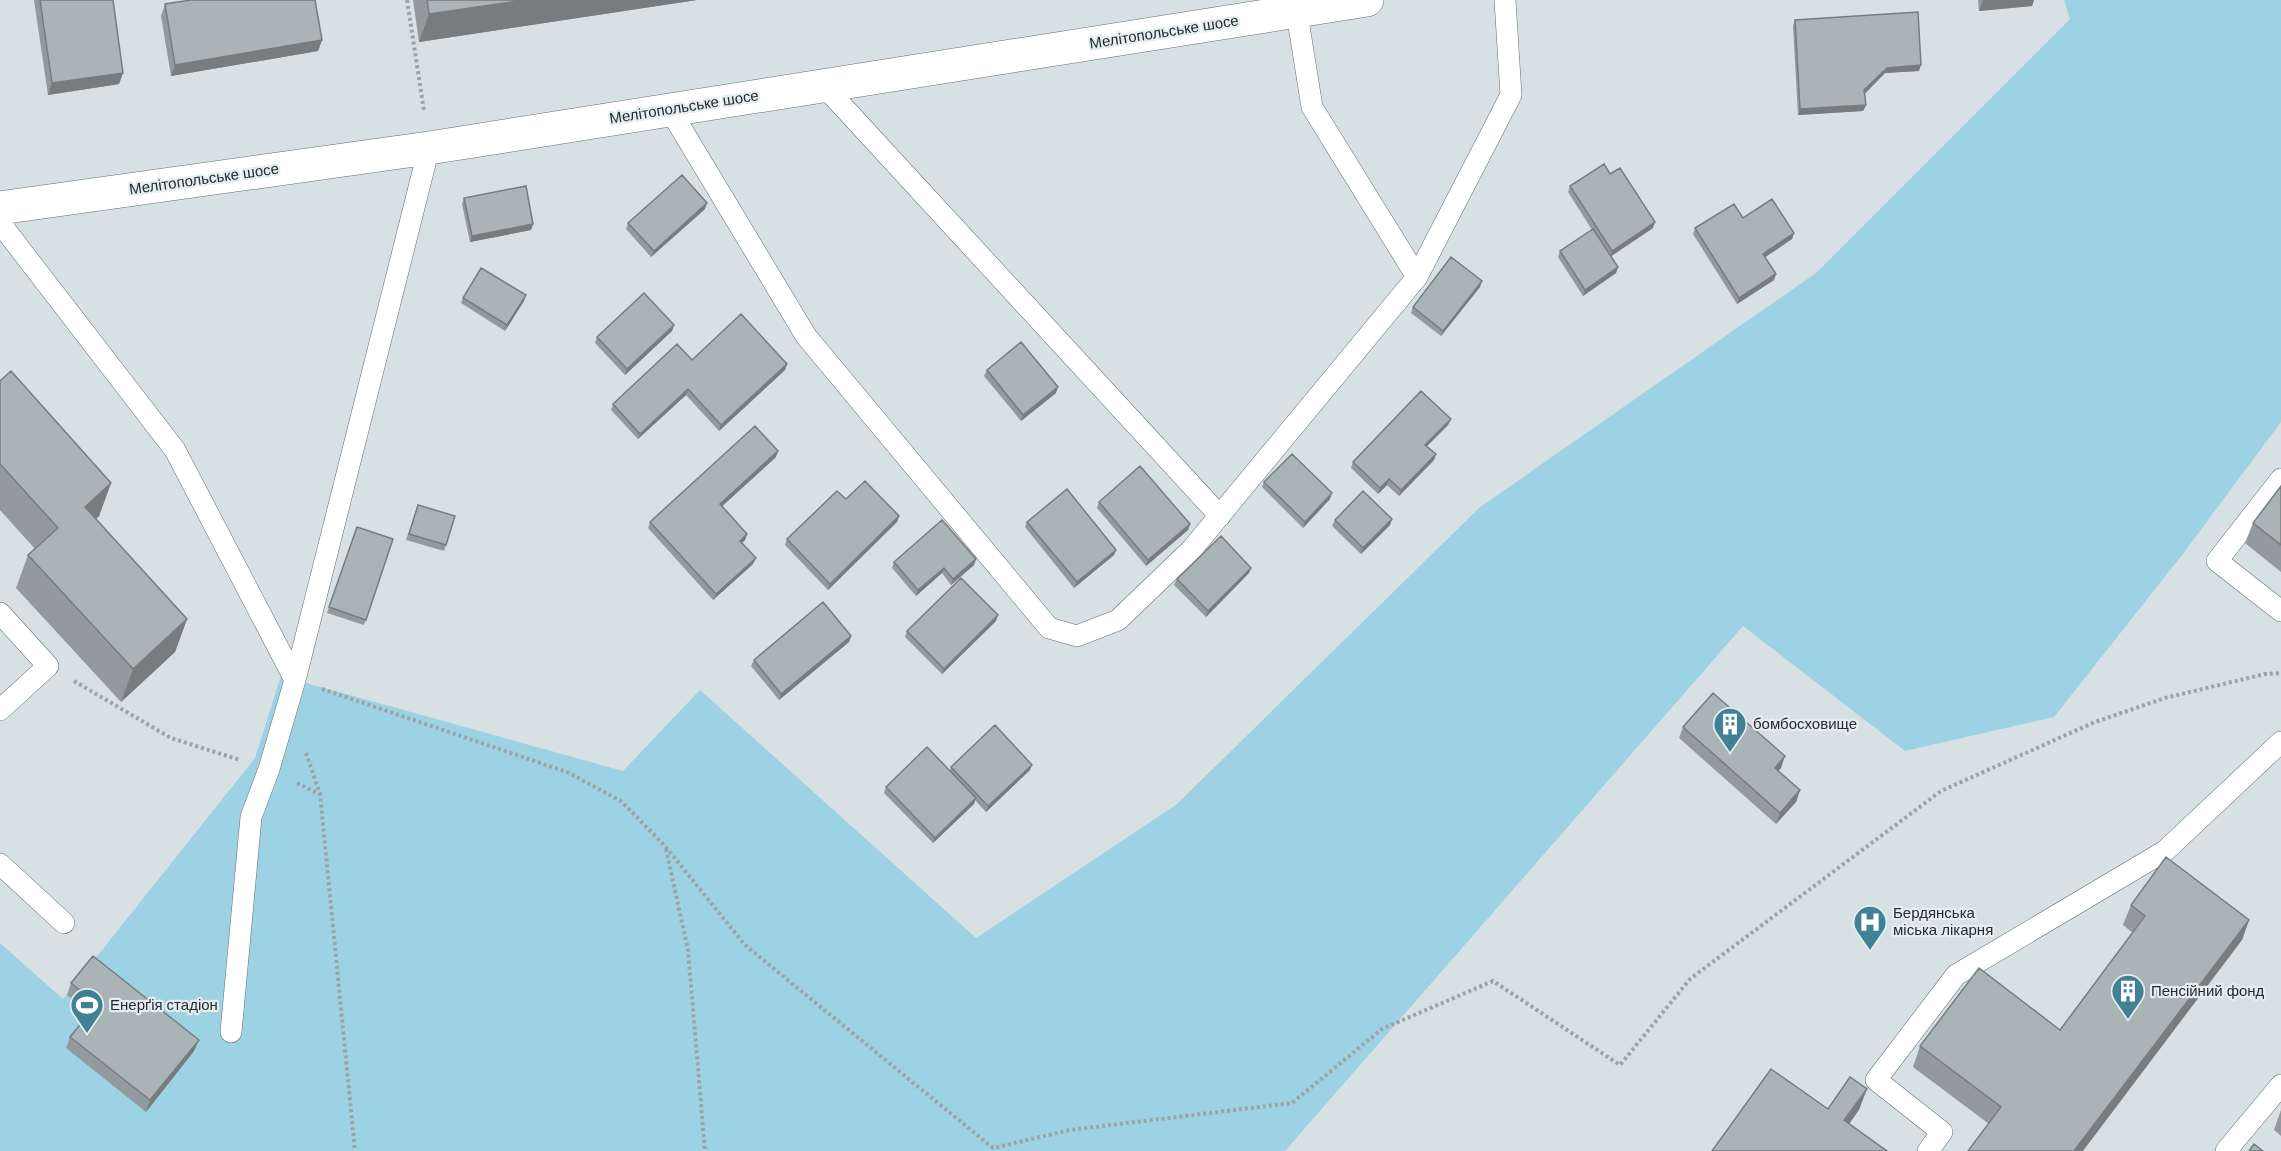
<svg xmlns="http://www.w3.org/2000/svg" width="2281" height="1151" viewBox="0 0 2281 1151" font-family="'DM Sans',sans-serif">
<rect width="100%" height="100%" fill="#d7e0e3"/>
<path fill="#9dd2e4" d="M2064 0H2281V422L2182 555 2054 717 1905 751 1743 626 1285 1151H0V943L63 999 255 758 281 676 623 771 700 690 976 938 1177 804 1479 508 1816 273 2070 19Z"/>
<g fill="none" stroke-linecap="round" stroke-linejoin="round">
<defs>
<path id="service" d="M1295 1 1312 107 1417 277
M823 85 1220 516
M670 110 806 336 1049 628 1077 636 1118 620 1192 549 1417 277 1511 95 1505 0
M0 223 175 450 295 680 269 769 251 817 231 1032
M2281 479 2217 561 2281 611
M0 613 48 666 0 710
M295 680 429 148
M0 864 64 923
M1928 1151 1942 1132 1876 1080 1956 975 2165 851 2281 742
M2226 1151 2281 1085"/>
<path id="primary" d="M0 208 429 148 1367 0"/>
</defs>
<use href="#service" stroke="#656d70" stroke-width="22"/>
<use href="#primary" stroke="#656d70" stroke-width="34"/>
<path stroke="#9ca3a6" stroke-width="4" stroke-dasharray="3 3" stroke-linecap="butt" d="M407 0 424 111
M74 681 171 738 240 760
M322 689 567 772 621 801 665 846 745 945 993 1148 1070 1130 1292 1103 1382 1029 1493 981 1620 1065 1690 979 1941 791 2095 722 2165 698 2265 674 2281 673
M306 753 320 794 355 1151
M297 783 319 794
M666 849 688 950 705 1151"/>
<use href="#service" stroke="#fff" stroke-width="21"/>
<use href="#primary" stroke="#fff" stroke-width="33"/>
</g>
<path fill="#929a9d" d="M34 0H113L123 73 119 84 48 95Z
M413 0H697L419 42Z
M1978 0H2034L2032 6 1979 11Z
M165 4 322 40 318 51 171 76 161 16Z
M1795 20 1919 71 1885 73 1865 94 1866 105 1863 111 1798 115 1793 26Z
M1610 174 1653 228 1611 256 1618 267 1616 273 1583 296 1558 257 1560 251 1592 230 1568 192 1570 186Z
M464 198 533 224 531 230 470 242 462 204Z
M705 209 651 257 626 229 628 223Z
M1743 218 1794 233 1792 239 1765 257 1774 280 1737 304 1693 234 1695 228Z
M1480 287 1441 336 1411 313 1413 307Z
M463 298 524 301 505 331 461 303Z
M674 325 672 331 625 375 595 343 597 337Z
M692 360 787 364 785 370 719 431 686 395 638 439 611 410 613 404Z
M987 370 1056 393 1021 421 984 376Z
M0 381 111 483 99 516 96 519 187 619 175 652 121 702 16 588 28 555 35 549 0 510Z
M1451 419 1448 425 1427 446 1436 454 1434 460 1399 496 1387 485 1378 494 1351 468 1353 462Z
M776 457 722 506 747 534 745 540 742 543 753 564 713 600 648 528 650 522Z
M1264 482 1330 499 1303 528 1262 487Z
M2281 486V572L2245 543 2253 523Z
M846 499 899 516 897 522 828 590 785 545 787 539Z
M1099 502 1190 524 1188 530 1146 566 1097 508Z
M418 505 455 516 444 551 406 540Z
M1335 520 1390 525 1361 554 1332 526Z
M1027 522 1116 550 1114 555 1074 588 1025 527Z
M357 527 393 539 364 625 327 613Z
M894 562 974 565 951 585 942 573 916 596 892 568Z
M1251 568 1249 573 1206 617 1174 585 1177 579Z
M996 621 942 674 905 637 907 631Z
M851 636 849 642 779 700 751 666 754 660Z
M1683 727 1781 768 1778 771 1800 790 1796 802 1776 824 1679 738Z
M951 767 1030 770 986 812 975 800 974 804 933 843 884 793 886 787 950 771Z
M2131 905 2249 920 2242 940 1989 1124 1913 1067 1920 1046 2060 1030 2133 933 2123 925Z
M71 983 194 1051 146 1112 66 1048 70 1037 90 1013 67 995Z
M2281 1110V1136L2274 1130Z"/>
<path fill="#777d7f" d="M525 0H697L419 42 429 14Z
M1983 0H2034L2032 6 1979 11Z
M322 40 318 51 171 76 175 65Z
M1921 65 1919 71 1885 73 1862 96 1864 90 1887 68Z
M123 73 119 84 48 95 52 83Z
M1866 105 1863 111 1798 115 1800 109Z
M707 203 705 209 651 257 654 251Z
M1655 222 1653 228 1610 257 1612 251Z
M533 224 531 230 470 242 472 236Z
M1794 233 1792 239 1761 260 1763 254Z
M1618 267 1616 273 1583 296 1585 290Z
M1776 274 1774 280 1737 304 1739 298Z
M1482 281 1480 287 1441 336 1443 331Z
M526 295 524 301 505 331 507 325Z
M674 325 672 331 625 375 627 369Z
M787 364 785 370 719 431 721 425Z
M1058 387 1056 393 1021 421 1023 415Z
M688 389 686 395 638 439 640 434Z
M1451 419 1448 425 1423 450 1425 445Z
M778 451 776 457 718 510 720 504Z
M1436 454 1434 460 1399 496 1401 490Z
M1389 479 1387 485 1378 494 1380 488Z
M111 483 99 516 73 540 85 507Z
M1332 493 1330 499 1303 528 1305 522Z
M899 516 897 522 828 590 830 584Z
M1392 519 1390 525 1361 554 1363 548Z
M1190 524 1188 530 1146 566 1148 560Z
M747 534 745 540 738 546 740 541Z
M1116 550 1114 555 1074 588 1077 582Z
M756 558 753 564 713 600 716 594Z
M976 559 974 565 951 585 953 579Z
M944 568 942 573 916 596 918 590Z
M1251 568 1249 573 1206 617 1208 611Z
M998 615 996 621 942 674 944 669Z
M187 619 175 652 121 702 133 669Z
M851 636 849 642 779 700 781 694Z
M1785 756 1781 768 1770 779 1775 768Z
M1032 765 1030 770 986 812 988 806Z
M1800 790 1796 802 1776 824 1780 813Z
M976 798 974 804 933 843 935 838Z
M2249 920 2242 940 2083 1151H2074Z
M199 1040 194 1051 146 1112 150 1100Z
M1867 1089 1859 1110 1837 1141 1844 1120Z"/>
<path fill="#aab3b6" stroke="#777d7f" stroke-width="1.5" d="M40 0H113L123 73 52 83Z
M191 0H315L322 40 175 65 165 4Z
M427 0H525L429 14Z
M1918 12 1921 65 1887 68 1864 90 1866 105 1800 109 1795 20Z
M1604 164 1610 174 1620 168 1655 222 1612 251 1570 186Z
M682 175 707 203 654 251 628 223Z
M526 186 533 224 472 236 464 198Z
M1772 199 1794 233 1763 254 1776 274 1739 298 1695 228 1734 204 1743 218Z
M1593 229 1618 267 1585 290 1560 251Z
M1451 257 1482 281 1443 331 1413 307Z
M481 268 526 295 507 325 463 298Z
M644 293 674 325 627 369 597 337Z
M741 314 787 364 721 425 688 389 640 434 613 404 677 344 692 360Z
M1021 342 1058 387 1023 415 987 370Z
M11 371 111 483 85 507 187 619 133 669 28 555 58 528 0 464V381Z
M1421 391 1451 419 1425 445 1436 454 1401 490 1389 479 1380 488 1353 462Z
M755 426 778 451 720 504 747 534 740 541 756 558 716 594 650 522Z
M1292 454 1332 493 1305 522 1264 482Z
M1140 466 1190 524 1148 560 1099 502Z
M865 481 899 516 830 584 787 539 837 491 846 499Z
M2281 486V545L2253 523Z
M1067 489 1116 550 1077 582 1027 522Z
M1363 491 1392 519 1363 548 1335 520Z
M418 505 455 516 446 545 409 534Z
M942 520 976 559 953 579 944 568 918 590 894 562Z
M357 527 393 539 366 620 329 607Z
M1221 536 1251 568 1208 611 1177 579Z
M961 578 998 615 944 669 907 631Z
M823 602 851 636 781 694 754 660Z
M1713 693 1785 756 1775 768 1800 790 1780 813 1683 727Z
M995 725 1032 765 988 806 951 767Z
M927 747 976 798 935 838 886 787Z
M2166 857 2249 920 2074 1151H1968L2001 1107 1920 1046 1979 968 2060 1030 2145 916 2131 905Z
M93 956 199 1040 150 1100 70 1037 97 1004 71 983Z
M1771 1069 1828 1109 1850 1077 1867 1089 1844 1120 1887 1151H1712Z
M2254 1144 2263 1151H2249Z"/>
<defs>
<symbol id="building-pin" viewBox="-11 -11 22 30"><path d="M0 17L-7.5 6A9.5 9.5 0 1 1 7.5 6Z" fill="#418195" stroke="#e4edf0"/><path d="M-4-6H4V6H1V3H-1V6H-4ZM-2.5-4.3h1.7v1.8h-1.7ZM.8-4.3h1.7v1.8H.8ZM-2.5-1h1.7V.8h-1.7ZM.8-1h1.7V.8H.8Z" fill="#fff"/></symbol>
<symbol id="hospital-pin" viewBox="-11 -11 22 30"><path d="M0 17L-7.5 6A9.5 9.5 0 1 1 7.5 6Z" fill="#418195" stroke="#e4edf0"/><path d="M-5-5h3v3.5h4V-5h3V5h-3V1.5h-4V5h-3Z" fill="#fff"/></symbol>
<symbol id="stadium-pin" viewBox="-11 -11 22 30"><path d="M0 17L-7.5 6A9.5 9.5 0 1 1 7.5 6Z" fill="#418195" stroke="#e4edf0"/><path d="M0-5a6.5 5 0 1 0 0 10a6.5 5 0 1 0 0-10ZM-3.5-1.8h7v3.6h-7Z" fill="#fff"/></symbol>
</defs>
<g fill-rule="evenodd">
<use href="#building-pin" x="1711" y="705" width="38" height="52"/>
<use href="#hospital-pin" x="1851" y="903" width="38" height="52"/>
<use href="#building-pin" x="2109" y="972" width="38" height="52"/>
<use href="#stadium-pin" x="68" y="986" width="38" height="52"/>
</g>
<g text-anchor="middle" stroke-width="4.5" stroke-linejoin="round" paint-order="stroke">
<g font-size="15" fill="#282b2d" stroke="#e4edf0">
<text transform="translate(1164 32) rotate(-9)" y="5">Мелітопольське шосе</text>
<text transform="translate(684 107) rotate(-9)" y="5">Мелітопольське шосе</text>
<text transform="translate(204 179) rotate(-8)" y="5">Мелітопольське шосе</text>
</g>
<g font-size="15" fill="#282b2d" stroke="#e4edf0" text-anchor="start">
<text x="1753" y="729">бомбосховище</text>
<text x="1893" y="918">Бердянська<tspan x="1893" dy="17">міська лікарня</tspan></text>
<text x="2151" y="996">Пенсійний фонд</text>
<text x="110" y="1010">Енерґія стадіон</text>
</g>
</g>
</svg>
